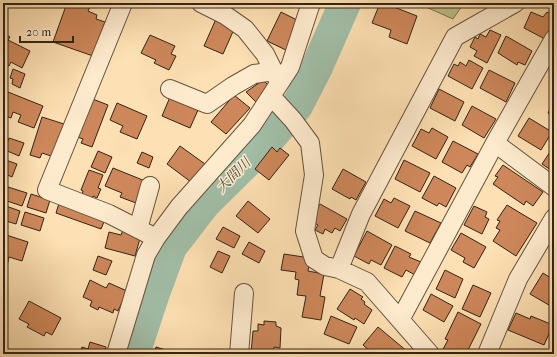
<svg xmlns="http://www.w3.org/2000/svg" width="557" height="357" viewBox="0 0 557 357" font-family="'IM FELL French Canon','Noto Serif JP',serif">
<rect width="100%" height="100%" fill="#fde0b3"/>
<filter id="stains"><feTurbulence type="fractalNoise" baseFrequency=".005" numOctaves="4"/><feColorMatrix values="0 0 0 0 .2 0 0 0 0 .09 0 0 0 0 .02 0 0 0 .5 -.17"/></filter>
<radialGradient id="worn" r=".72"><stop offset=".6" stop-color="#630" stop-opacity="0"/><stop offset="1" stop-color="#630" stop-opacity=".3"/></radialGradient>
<path fill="#bfc28c" stroke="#787352" d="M417 3H464L453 19Z"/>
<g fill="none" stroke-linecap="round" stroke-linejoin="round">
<path stroke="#a1bea7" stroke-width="32" d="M134 354 153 296 171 247 205 203 262 147 297 106 317 67 345 3"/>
</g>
<path fill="#cd875a" stroke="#322417" d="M67 3H78L90 7 88 11 97 15 96 19 105 22 93 56 53 42Z
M380 3H395L394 7 417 16 407 44 389 37 391 30 372 23Z
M281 12 297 20 292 31 297 34 288 51 267 41Z
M531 12 543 17 547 12 554 16V21L545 39 524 28Z
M216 19 235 27 223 54 204 46Z
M490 30 501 35 487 63 474 56 477 51 470 47 475 37 478 39 480 34 486 37Z
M3 33 10 37 8 40 30 51 22 68 11 62 9 66 3 63Z
M150 35 175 46 171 54 176 56 169 70 154 63 156 60 141 53Z
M506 36 532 51 525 65 518 62 517 65 498 53Z
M469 60 483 68 472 89 448 76 454 64 458 66 460 62 466 66Z
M13 69 25 74 20 88 12 84 13 79 10 78Z
M489 70 515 83 506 102 480 88Z
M263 80 271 88 258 104 246 92Z
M439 89 464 102 455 121 430 108Z
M3 90 43 106 34 128 18 122 21 115 13 112 11 118 3 115Z
M234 95 250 108 226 134 211 122Z
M170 97 198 110 190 128 162 116Z
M90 98 108 105 92 147 81 143 83 139 72 135Z
M554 102V116L548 113Z
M117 103 147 116 137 139 120 132 123 126 110 120Z
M472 106 496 119 484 138 462 125Z
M42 117 64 124 54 157 42 153 40 158 30 155Z
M529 118 552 132 541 150 518 136Z
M432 128 448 137 436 159 412 146 421 129 429 133Z
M9 138 24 143 19 156 5 150Z
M453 141 478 154 470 167 467 165 462 173 442 162Z
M180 146 205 164 191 182 167 164Z
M554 146V172L542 164Z
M272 147 277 152 280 148 289 155 269 180 255 169Z
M98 151 112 157 105 173 91 167Z
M142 152 153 157 149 168 137 163Z
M3 159 17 164 12 177 3 173Z
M404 160 430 173 420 192 395 179Z
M503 165 543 192 533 206 526 201 524 205 493 184 498 177 495 176Z
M113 168 145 181 136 203 120 197 122 193 105 186Z
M343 169 366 182 356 200 351 197 350 199 332 189Z
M89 170 103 175 98 188 101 189 97 198 93 196 92 199 82 195 83 191 81 190Z
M434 176 456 188 446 207 439 203 437 206 422 198Z
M8 187 27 193 22 206 4 200Z
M31 194 50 200 46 213 27 207Z
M394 198 410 206 398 228 375 216 384 199 391 203Z
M60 200 106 217 101 229 56 213Z
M248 201 270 219 258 233 236 216Z
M320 204 347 219 340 231 335 228 332 233 325 229 323 234 315 230 318 225 311 221Z
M3 205 20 211 16 224 3 220Z
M507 205 537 223 516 256 493 241 500 230 496 228 500 221 497 220Z
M474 206 487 212 485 217 489 219 482 234 464 225Z
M415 211 441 223 430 243 405 231Z
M25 212 44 218 40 231 21 225Z
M223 227 240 236 234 248 216 239Z
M123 230 141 235 135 256 105 248 109 232 121 235Z
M367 231 392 245 381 265 371 260 369 264 354 256Z
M461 233 486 247 474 268 463 262 465 258 451 250Z
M3 234 28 242 22 261 9 257 7 266 3 265Z
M249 242 265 251 259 263 242 254Z
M395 246 411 254 409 257 421 262 415 275 406 270 402 277 384 268Z
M218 251 230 256 222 273 210 267Z
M284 254 310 258 308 271 324 274 320 296 325 297 321 320 302 317 306 296 297 295 299 280 295 279 296 272 281 270Z
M98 256 112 261 106 275 93 270Z
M445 270 463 279 455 298 436 289Z
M543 273 554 280V308L530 294Z
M90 280 106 288 109 283 127 291 118 311 114 309 113 313 99 307 98 310 90 306 92 301 83 297Z
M473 285 491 293 480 317 462 309Z
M350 289 363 297 361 299 365 302 364 304 372 310 364 324 355 318 354 320 337 309Z
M431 294 453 306 444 322 423 310Z
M29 301 61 318 52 335 46 332 44 336 27 327 29 324 19 319Z
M458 312 481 324 466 354H447L442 351 448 340 445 339Z
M516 313 530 319 531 316 553 325 544 345 508 330Z
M331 316 357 327 349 344 324 334Z
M264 321 276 322V326L281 328 280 348 274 347 273 354 251 353 253 331H258V324L264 325Z
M378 327 408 352 406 354H373L363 345Z
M90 342 106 347 104 354H80L82 347 88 349Z
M156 347 166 350 165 354H154Z"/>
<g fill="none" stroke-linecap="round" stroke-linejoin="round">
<defs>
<path id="street" d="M123 3 47 190 109 214 156 238
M201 3 225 15 245 29 265 54 278 80
M170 89 207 104 233 86 254 74 273 71
M271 96 293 120 310 143 314 175 305 231 314 259 325 266 339 269
M495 143 554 187
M138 229 150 186
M400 320 495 143 554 39
M116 354 146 255 156 238 179 207 252 125 290 67 311 3
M239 354 244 293
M430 354 367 282 339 269 361 214 455 37 515 3
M487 354 518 279 554 218"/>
</defs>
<use href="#street" stroke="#65533e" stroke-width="20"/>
<use href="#street" stroke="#feebce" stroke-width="18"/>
</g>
<g text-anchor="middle" stroke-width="3" stroke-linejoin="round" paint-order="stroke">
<g font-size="14" font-style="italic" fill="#535242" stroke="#feebce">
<text transform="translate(233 175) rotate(-45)" y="5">大間川</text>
</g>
</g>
<rect width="557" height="357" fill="none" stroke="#fde0b3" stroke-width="16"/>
<rect x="4" y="4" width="549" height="349" fill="none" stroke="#322417" stroke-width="2"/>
<rect x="8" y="8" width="541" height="341" fill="none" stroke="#322417"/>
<path d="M20 36v6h53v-6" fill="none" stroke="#322417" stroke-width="2"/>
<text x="26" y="36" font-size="12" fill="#322417" stroke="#feebce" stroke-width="3" paint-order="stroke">20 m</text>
<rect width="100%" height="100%" filter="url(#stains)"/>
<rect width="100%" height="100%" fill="url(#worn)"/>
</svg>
